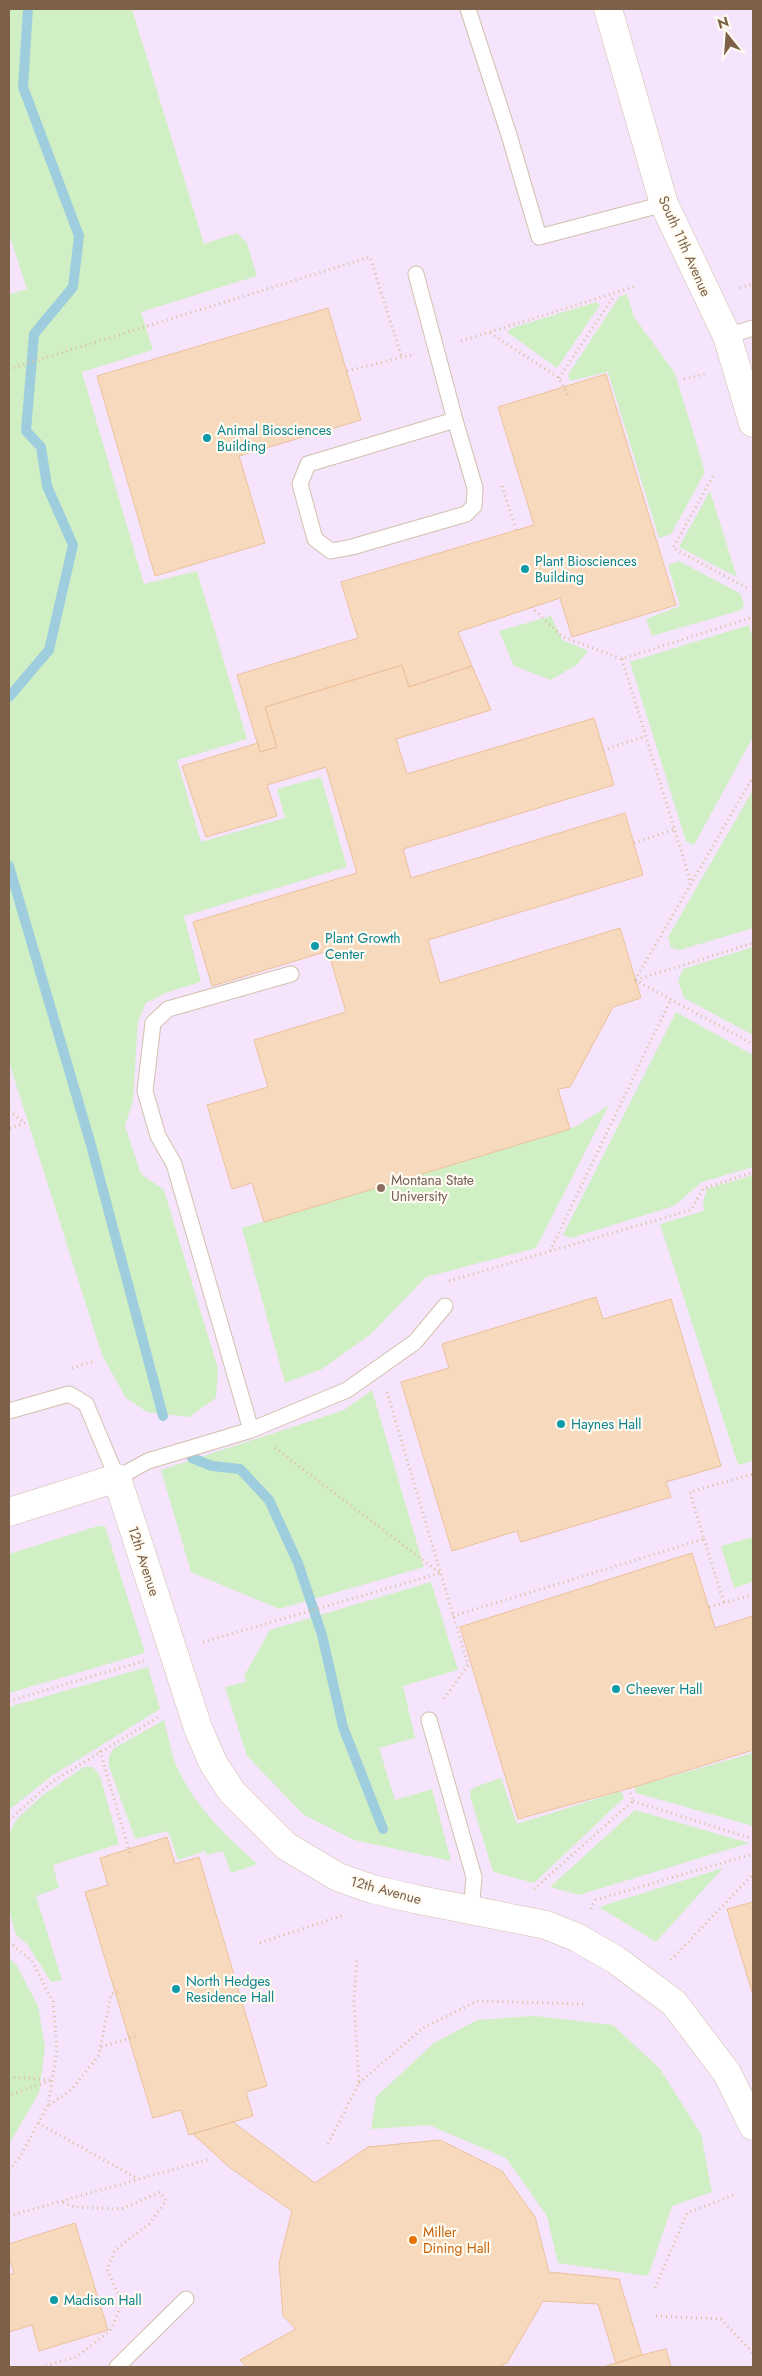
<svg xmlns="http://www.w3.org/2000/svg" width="762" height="2376" viewBox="0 0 762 2376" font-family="Jost,sans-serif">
<rect width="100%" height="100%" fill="#fef8e8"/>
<path fill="#f5e4fb" d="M9 9H753V2367H9Z"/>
<path fill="#d1efc4" d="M9 9H132L204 244 237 233 247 243 257 276 141 312 153 350 82 372 144 584 197 571 247 739 177 760 201 842 285 818 277 789 321 777 347 867 184 916 201 982 168 992 146 1003 138 1021 133 1100 125 1126 141 1174 164 1190 218 1369 216 1398 189 1417 147 1412 126 1398 102 1355 9 1062V294L27 289 9 234Z
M627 294 634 317 675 373 705 472 671 534 659 538 608 372 570 381 568 375 619 297Z
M596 302 600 305 557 368 507 332 512 328Z
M710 491 737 577 679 547Z
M679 561 741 594 744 605 741 610 652 636 646 619 680 606 668 565Z
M551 616 562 640 588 651 578 664 551 680 514 666 499 631Z
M749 625 753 640V737L694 845 686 841 630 662Z
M753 790V928L680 950 671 948 668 937Z
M753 947V1035L684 998 678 981 683 969Z
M676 1012 753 1055V1167L702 1182 674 1206 571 1238 563 1235Z
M609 1105 536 1248 426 1277 371 1334 322 1369 285 1383 242 1228 577 1126Z
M753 1175V1461L738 1465 660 1224 704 1211 703 1202 707 1189Z
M372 1390 424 1567 279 1609 191 1572 161 1470 344 1410Z
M98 1526H105L145 1653 9 1693V1554Z
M753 1537V1582L734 1588 721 1546Z
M431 1582 458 1670 403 1686 415 1738 379 1748 395 1800 432 1789 451 1861 354 1840 304 1815 247 1756 225 1687 246 1682 244 1676 270 1630Z
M148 1667 160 1709 53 1775 9 1810V1707Z
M164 1720C168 1735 171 1753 177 1767 194 1805 227 1838 258 1864L231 1873 223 1851 207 1855 205 1851 178 1860 168 1831 135 1839 109 1766V1757L113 1749Z
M753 1753V1826L636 1793 634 1787Z
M84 1767H93L100 1776 119 1844 53 1865 59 1888 36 1896 62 1980 51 1982 27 1944 16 1935 9 1910 10 1832 17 1819 43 1795Z
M501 1778 517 1824 621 1791 624 1798 534 1883 493 1872 470 1796V1791L475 1787Z
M635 1810 749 1843 579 1895 550 1887Z
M723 1868 656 1942 599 1907Z
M9 1958 17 1966 38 2006 45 2047 39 2093 9 2144Z
M535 2016 613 2025 660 2069 701 2134 712 2192 672 2206 648 2276 558 2263 547 2216 506 2158 429 2125 371 2129 376 2097 434 2043 477 2020Z"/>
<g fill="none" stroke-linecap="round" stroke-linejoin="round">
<path stroke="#9ecede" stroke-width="10" d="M9 697 49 650 73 545 47 486 41 447 26 431 34 334 73 287 79 236 23 87 28 9
M9 866 91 1145 163 1416
M192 1458 212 1466 240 1469 269 1500 298 1563 322 1635 343 1727 383 1829"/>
</g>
<path fill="#f7d9bd" stroke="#ecc19b" d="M328 308 361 420 239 456 265 543 155 576 97 376Z
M606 374 676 605 572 637 560 598 458 632 472 666 409 687 402 665 265 707 277 747 260 752 237 675 358 638 341 582 534 525 498 407Z
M402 665 409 687 472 666 491 710 396 739 407 774 594 718 614 785 403 849 411 878 625 813 643 875 428 940 440 983 620 928 641 998 613 1007 570 1087 558 1089 570 1129 264 1222 252 1183 232 1189 207 1105 268 1087 254 1040 346 1012 328 951 212 986 193 922 357 873 326 767 267 785 277 816 206 837 182 766 258 743 260 752 277 747 265 707Z
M596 1297 603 1319 671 1299 721 1466 666 1482 671 1497 521 1542 517 1531 452 1551 401 1382 449 1368 442 1344Z
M692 1553 715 1628 753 1616V1750L634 1787 518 1819 460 1627Z
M167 1837 175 1864 199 1857 267 2086 246 2092 253 2116 189 2135 181 2110 153 2118 85 1892 108 1885 100 1858Z
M753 1902V1995L727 1909Z
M233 2122 315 2183 368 2147 440 2140 502 2171 535 2217 549 2272 619 2279 642 2355 616 2363 598 2304 543 2301 507 2363 498 2367H246L240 2360 296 2329 283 2316 279 2263 292 2211 229 2167 193 2134Z
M75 2223 108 2330 39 2351 32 2325 9 2332V2275L14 2273 9 2256V2244Z
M666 2349 671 2367H603L642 2355Z"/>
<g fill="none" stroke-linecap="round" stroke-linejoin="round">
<defs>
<path id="service" d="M468 9 509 135 539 237 664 204
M416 274 455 420 308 464 300 484 315 539 331 551 352 547 466 514 474 506 475 488 455 420
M727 336 753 328
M9 1411 69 1394 86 1404 117 1478 148 1461 251 1430 347 1390 415 1342 445 1306
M251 1430 174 1164 158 1136 145 1091 153 1023 168 1009 291 974
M429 1720 474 1877 471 1911
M117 2367 186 2299"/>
<path id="minor" d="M9 1512 117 1478 198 1728 213 1763 232 1792 286 1846 338 1877 372 1889 415 1899 546 1925 576 1937 616 1960 674 2003 727 2073 753 2126"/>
<path id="tertiary" d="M608 9 664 204 727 336 753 423"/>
</defs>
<use href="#service" stroke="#d3c0ac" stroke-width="17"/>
<use href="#minor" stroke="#d3c0ac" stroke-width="29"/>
<use href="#tertiary" stroke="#d3c0ac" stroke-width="29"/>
<path stroke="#ddbd9f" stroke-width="3" stroke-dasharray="1 4" stroke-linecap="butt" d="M740 288 753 284
M490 333 559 378 568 395
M461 341 637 286
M9 369 370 257 402 358
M347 371 411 355
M559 378 614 296
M684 379 705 374
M713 476 673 548 747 588
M502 486 516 530
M531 607 563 637 622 659 753 617
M622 659 691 883
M603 750 646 736
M634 843 675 829
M635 980 753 777
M635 980 753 1044
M636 980 753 943
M9 1111 25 1123 9 1128
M550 1251 671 999
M449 1281 691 1210 703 1189 753 1172
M72 1368 95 1361
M387 1392 468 1665 444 1699
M275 1448 440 1573
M704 1539 724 1603
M709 1607 753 1595
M453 1616 704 1539 690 1492 753 1474
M203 1642 440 1573
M9 1701 144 1661
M100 1751 131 1857
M633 1801 753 1839
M9 1820 53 1781 160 1716
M534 1889 633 1801 629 1788
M591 1909 595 1900 753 1854
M9 1942 32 1961 53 2002 57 2049 48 2105 20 2157 9 2170
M260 1943 344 1915
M671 1960 753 1874
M101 2047 136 2036
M9 2077 52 2080 9 2095
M359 2083 423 2028 477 2001 584 2004
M49 2105 71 2090 99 2055 111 1994 122 1991
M38 2123 138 2179
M328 2144 359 2083 354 2001 357 1959
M9 2216 210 2159
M9 2230 11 2233H9
M655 2288 687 2213 736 2194
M656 2316 721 2319 753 2353
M41 2367 76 2357 110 2331 122 2304 107 2269 115 2250 149 2224 166 2201 160 2192 121 2209 75 2207 60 2201"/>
<use href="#service" stroke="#fff" stroke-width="15"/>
<use href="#minor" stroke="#fff" stroke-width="28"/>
<use href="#tertiary" stroke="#fff" stroke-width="28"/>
</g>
<g fill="#0f9aa8" stroke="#fffbf1" stroke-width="2">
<circle cx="207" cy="438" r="5"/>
<circle cx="525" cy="569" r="5"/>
<circle cx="315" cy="946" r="5"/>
<circle cx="561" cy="1424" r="5"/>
<circle cx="616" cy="1689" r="5"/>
<circle cx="176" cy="1989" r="5"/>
<circle cx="54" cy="2300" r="5"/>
</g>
<circle fill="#8d6e63" stroke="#fffbf1" stroke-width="2" cx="381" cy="1188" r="5"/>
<circle fill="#e8710a" stroke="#fffbf1" stroke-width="2" cx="413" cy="2240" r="5"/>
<g text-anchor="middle" stroke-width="4.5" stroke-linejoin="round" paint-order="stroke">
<g font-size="14" fill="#7c6048" stroke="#fffbf1">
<text transform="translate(685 246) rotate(66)" y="5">South 11th Avenue</text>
<text transform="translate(144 1561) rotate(72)" y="5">12th Avenue</text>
<text transform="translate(386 1890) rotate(15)" y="5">12th Avenue</text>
</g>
<g font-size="14" fill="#0d838f" stroke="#fffbf1" text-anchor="start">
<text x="217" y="435">Animal Biosciences<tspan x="217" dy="16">Building</tspan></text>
<text x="535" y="566">Plant Biosciences<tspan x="535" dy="16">Building</tspan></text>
<text x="325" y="943">Plant Growth<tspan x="325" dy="16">Center</tspan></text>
<text x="571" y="1429">Haynes Hall</text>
<text x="626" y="1694">Cheever Hall</text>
<text x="186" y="1986">North Hedges<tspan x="186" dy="16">Residence Hall</tspan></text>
<text x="64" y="2305">Madison Hall</text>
</g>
<g font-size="14" fill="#785e54" stroke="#fffbf1" text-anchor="start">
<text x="391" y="1185">Montana State<tspan x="391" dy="16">University</tspan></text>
</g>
<g font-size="14" fill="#c56008" stroke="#fffbf1" text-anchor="start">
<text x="423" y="2237">Miller<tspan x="423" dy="16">Dining Hall</tspan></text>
</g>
</g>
<rect width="762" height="2376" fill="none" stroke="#7c6048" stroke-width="20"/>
<g transform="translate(727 35) rotate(343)" stroke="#fffbf1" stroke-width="4" paint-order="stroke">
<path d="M0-4L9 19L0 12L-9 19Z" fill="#7c6048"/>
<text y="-8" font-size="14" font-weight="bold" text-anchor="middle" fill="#7c6048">N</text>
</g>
</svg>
